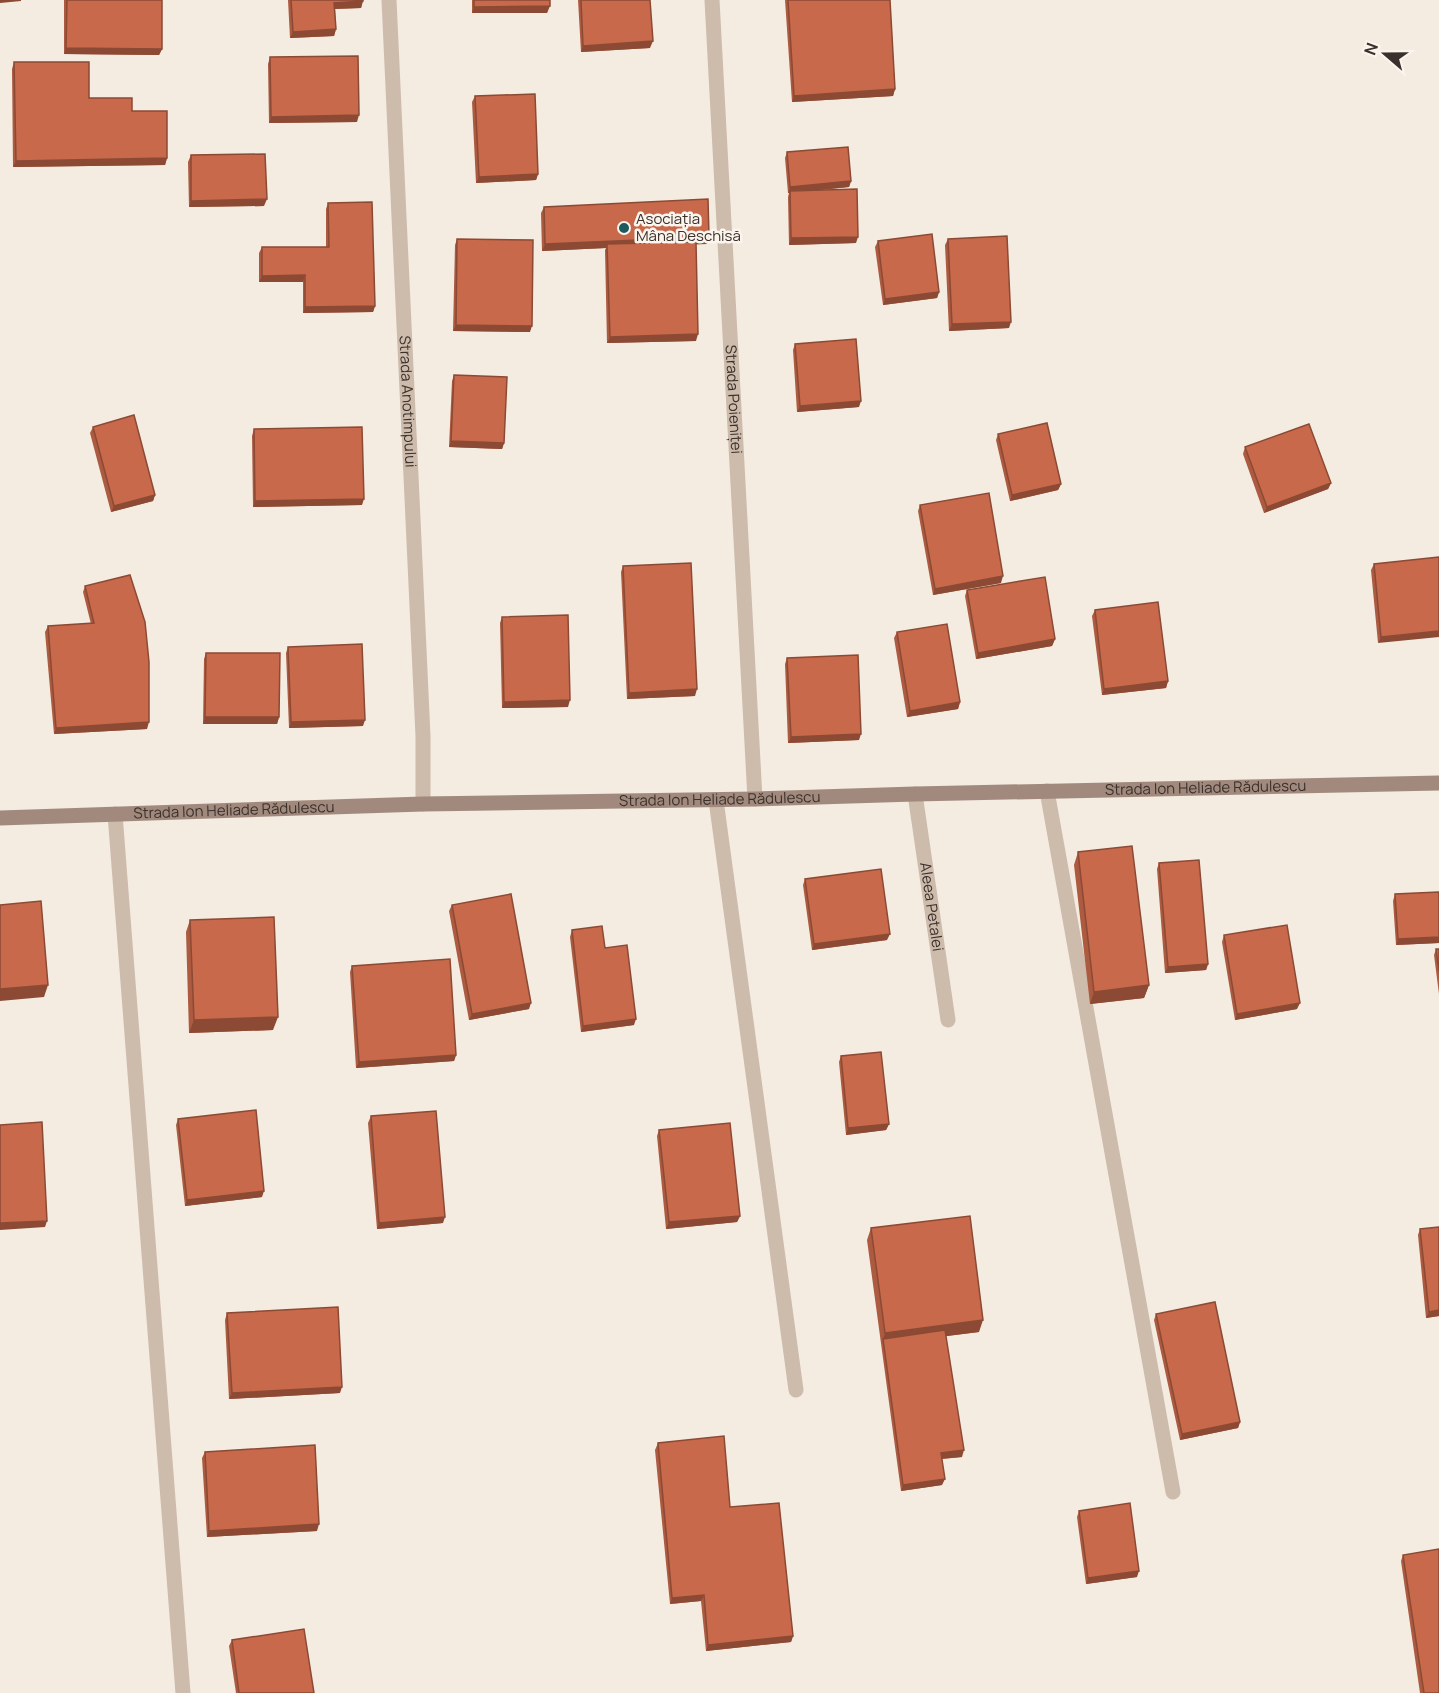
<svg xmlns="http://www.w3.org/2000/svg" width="1439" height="1693" viewBox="0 0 1439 1693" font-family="Manrope,sans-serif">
<rect width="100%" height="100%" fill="#f4ebe1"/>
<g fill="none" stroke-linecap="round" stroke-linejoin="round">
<g stroke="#cdbbac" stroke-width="15">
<path id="s1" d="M389 0 423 736V804"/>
<path id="s2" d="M712 0 755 799"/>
<path d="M1047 791 1173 1492"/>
<path id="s3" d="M915 794 948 1020"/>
<path d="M716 800 796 1390"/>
<path d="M115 814 183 1693"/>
</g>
<path stroke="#a18a7d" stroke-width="15" id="s4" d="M0 818 423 804 755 799 915 794 1439 783"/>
</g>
<path fill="#ac5a40" d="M64 0H162V49L159 55 64 54Z
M288 0H363L361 8 335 9 336 29 334 36 290 38Z
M472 0H550L547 13H472Z
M578 0H650V48L581 52Z
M785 0H890L895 89 893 96 792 102Z
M270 57 357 122 269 123 268 64Z
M14 62 89 98 132 111 167 158 165 165 13 167 12 69Z
M475 96 538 174 536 180 476 183 472 102Z
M787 152 851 181 849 187 820 190 856 243 789 245 788 197 789 193H788L785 158Z
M191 155 264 206 189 207 188 162Z
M328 203 375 306 373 312 303 313V282H259V253L262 247H326V209Z
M544 207 707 244H696V341L607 343 605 250 606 248 542 251 541 213Z
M457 239 530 332 453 331 455 245Z
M948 239 1009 328 949 331 945 245Z
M878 241 939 292 937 298 883 305 875 247Z
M795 344 859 407 797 412 793 350Z
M454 375 504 443 502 449 449 447 452 381Z
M93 427 155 495 153 501 111 512 90 433Z
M254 429 362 505 253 507 252 436Z
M998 434 1061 484 1058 490 1010 501 996 440Z
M1245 447 1331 483 1328 489 1264 513 1243 454Z
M920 505 1001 583 933 595 918 511Z
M1439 557 1378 643 1371 570 1374 564Z
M623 566 695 696 627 699 621 572Z
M85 586 147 729 54 734 45 632 48 626 91 624 83 592Z
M967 590 1055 639 1052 646 976 659 965 596Z
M1095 610 1168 681 1166 688 1102 695 1092 616Z
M502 617 568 707 502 708 500 623Z
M897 632 960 702 958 709 907 717 894 638Z
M288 647 363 726 289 728 286 653Z
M206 653 279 717 277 724H203L204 659Z
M787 658 859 740 788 743 785 664Z
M1078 852 1149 985 1144 998 1090 1004 1074 865Z
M1159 863 1208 964 1206 970 1165 973 1157 869Z
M805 879 887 940 812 950 803 885Z
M1439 892V943L1396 945 1393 901 1395 894Z
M452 905 529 1009 469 1020 449 911Z
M190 920 273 1030 189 1033 186 932Z
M572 930 605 948 634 1025 581 1032 570 937Z
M1224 935 1297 1009 1235 1020 1222 942Z
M1436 949H1439V994L1434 955Z
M352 966 456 1055 454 1061 356 1068 350 972Z
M841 1056 889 1124 886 1130 846 1135 839 1062Z
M371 1116 443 1223 377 1229 368 1123Z
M178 1119 262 1197 185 1206 176 1125Z
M659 1130 740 1216 737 1222 666 1229 657 1136Z
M1439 1227V1316L1426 1318 1418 1235 1420 1229Z
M871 1228 979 1332 946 1336 962 1457 942 1459V1485L901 1491 867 1240Z
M227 1313 340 1393 229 1399 225 1320Z
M1156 1314 1240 1422 1238 1428 1180 1440 1154 1320Z
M658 1443 730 1507 793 1636 791 1642 706 1651 701 1601 670 1604 655 1450Z
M205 1452 317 1531 207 1537 202 1458Z
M1079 1511 1137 1577 1086 1584 1077 1517Z
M1403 1555 1439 1693H1420L1401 1561Z
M232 1640 314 1693H236L229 1646Z"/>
<path fill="#8c4a34" d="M0 0H21V1L0 3Z
M363 1 361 8 332 9 334 3Z
M550 6 547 13H472L474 7Z
M336 29 334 36 290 38 293 32Z
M653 41 650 48 581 52 583 46Z
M66 48 162 49 159 55 64 54Z
M895 89 893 96 792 102 794 96Z
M359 115 357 122 269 123 271 117Z
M167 158 165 165 13 167 16 161Z
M538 174 536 180 476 183 479 177Z
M851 181 849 187 790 193V191L789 193H788L790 187Z
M267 199 264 206 189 207 191 201Z
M709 237 707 244 607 248V244L606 248 542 251 545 244Z
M858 237 856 243 789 245 791 238Z
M305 275 303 282H259L262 276Z
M939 292 937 298 883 305 885 299Z
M375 306 373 312 303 313 305 307Z
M1011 322 1009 328 949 331 952 324Z
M456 325 532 326 530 332 453 331Z
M698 334 696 341 607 343 610 337Z
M861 401 859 407 797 412 800 406Z
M451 441 504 443 502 449 449 447Z
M1331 483 1328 489 1264 513 1267 507Z
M1061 484 1058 490 1010 501 1012 495Z
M155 495 153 501 111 512 114 506Z
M364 499 362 505 253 507 255 501Z
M1003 576 1001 583 933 595 935 589Z
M1439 631V637L1378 643 1381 637Z
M1055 639 1052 646 976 659 978 653Z
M1168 681 1166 688 1102 695 1104 689Z
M697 689 695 696 627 699 629 693Z
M570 700 568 707 502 708 504 702Z
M960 702 958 709 907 717 910 711Z
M205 717H279L277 724H203Z
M365 720 363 726 289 728 291 722Z
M149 722 147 729 54 734 56 728Z
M861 734 859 740 788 743 791 737Z
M890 934 887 940 812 950 814 944Z
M1439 937V943L1396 945 1398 939Z
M1208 964 1206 970 1165 973 1168 967Z
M48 985 44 997 0 1001V989Z
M1149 985 1144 998 1090 1004 1094 992Z
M531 1003 529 1009 469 1020 472 1014Z
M1300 1003 1297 1009 1235 1020 1237 1014Z
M278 1017 273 1030 189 1033 194 1020Z
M636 1019 634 1025 581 1032 583 1026Z
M456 1055 454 1061 356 1068 359 1062Z
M889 1124 886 1130 846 1135 848 1128Z
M264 1191 262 1197 185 1206 187 1200Z
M740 1216 737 1222 666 1229 669 1222Z
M445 1217 443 1223 377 1229 379 1223Z
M47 1221 45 1227 0 1230V1223Z
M1439 1310V1316L1426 1318 1429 1312Z
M983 1320 979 1332 884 1344 883 1339 885 1333Z
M342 1387 340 1393 229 1399 232 1393Z
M1240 1422 1238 1428 1180 1440 1182 1434Z
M964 1450 962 1457 939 1459 941 1453Z
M945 1479 942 1485 901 1491 903 1485Z
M319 1524 317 1531 207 1537 209 1531Z
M1139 1571 1137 1577 1086 1584 1088 1578Z
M704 1595 701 1601 670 1604 672 1598Z
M793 1636 791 1642 706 1651 708 1645Z"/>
<path fill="#c8694b" stroke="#8c4a34" stroke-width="1.5" d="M67 0H162V49L66 48Z
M291 0H363V1L334 3 336 29 293 32Z
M474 0H550V6L474 7Z
M581 0H650L653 41 583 46Z
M788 0H890L895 89 794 96Z
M358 56 359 115 271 117 270 57Z
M14 62H89V98H132V111H167V158L16 161Z
M535 94 538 174 479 177 475 96Z
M848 147 851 181 790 187 787 152Z
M265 154 267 199 191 201V155Z
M857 189 858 237 791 238 790 191Z
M708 199 709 237 545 244 544 207Z
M372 202 375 306 305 307V275L262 276V247H329L328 203Z
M932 234 939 292 885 299 878 241Z
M1007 236 1011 322 952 324 948 239Z
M457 239 533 240 532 326 456 325Z
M696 242 698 334 610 337 607 244Z
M856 339 861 401 800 406 795 344Z
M454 375 507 377 504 443 451 441Z
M134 415 155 495 114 506 93 427Z
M1047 423 1061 484 1012 495 998 434Z
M1309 424 1331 483 1267 507 1245 447Z
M362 427 364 499 255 501 254 429Z
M989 493 1003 576 935 589 920 505Z
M1439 557V631L1381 637 1374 564Z
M691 563 697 689 629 693 623 566Z
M130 575 145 622 149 662V722L56 728 48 626 94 623 85 586Z
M1045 577 1055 639 978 653 967 590Z
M1158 602 1168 681 1104 689 1095 610Z
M568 615 570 700 504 702 502 617Z
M947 624 960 702 910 711 897 632Z
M362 644 365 720 291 722 288 647Z
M206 653H280L279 717H205Z
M858 655 861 734 791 737 787 658Z
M1132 846 1149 985 1094 992 1078 852Z
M1199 860 1208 964 1168 967 1159 863Z
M881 869 890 934 814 944 805 879Z
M1439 892V937L1398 939 1395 894Z
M511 894 531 1003 472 1014 452 905Z
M41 901 48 985 0 989V905Z
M274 917 278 1017 194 1020 190 920Z
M1287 925 1300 1003 1237 1014 1224 935Z
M602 926 605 948 627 945 636 1019 583 1026 572 930Z
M1436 949H1439V971Z
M450 959 456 1055 359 1062 352 966Z
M881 1052 889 1124 848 1128 841 1056Z
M256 1110 264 1191 187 1200 178 1119Z
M436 1111 445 1217 379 1223 371 1116Z
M42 1122 47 1221 0 1223V1125Z
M730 1123 740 1216 669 1222 659 1130Z
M970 1216 983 1320 885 1333 871 1228Z
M1439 1227V1310L1429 1312 1420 1229Z
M1215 1302 1240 1422 1182 1434 1156 1314Z
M338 1307 342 1387 232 1393 227 1313Z
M945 1330 964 1450 941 1453 945 1479 903 1485 883 1339Z
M724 1436 730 1507 779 1503 793 1636 708 1645 704 1595 672 1598 658 1443Z
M315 1445 319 1524 209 1531 205 1452Z
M1130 1503 1139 1571 1088 1578 1079 1511Z
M1439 1549V1693H1424L1403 1555Z
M304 1629 314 1693H239L232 1640Z"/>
<circle fill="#1f5a5e" stroke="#fbf5ee" stroke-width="2" cx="624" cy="228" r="6"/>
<g text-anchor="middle" stroke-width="5" stroke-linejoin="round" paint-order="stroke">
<g font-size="15" fill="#3b302b" stroke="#fbf5ee" text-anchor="start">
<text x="636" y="224">Asociația<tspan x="636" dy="17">Mâna Deschisă</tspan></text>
</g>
<g font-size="15" fill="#3b302b" stroke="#fbf5ee">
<text dy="5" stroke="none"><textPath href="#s2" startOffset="400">Strada Poieniței</textPath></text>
<text dy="5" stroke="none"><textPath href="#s1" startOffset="402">Strada Anotimpului</textPath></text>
<text dy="5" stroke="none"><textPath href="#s4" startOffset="1206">Strada Ion Heliade Rădulescu</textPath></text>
<text dy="5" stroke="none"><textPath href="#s4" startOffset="720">Strada Ion Heliade Rădulescu</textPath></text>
<text dy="5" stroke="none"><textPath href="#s4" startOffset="234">Strada Ion Heliade Rădulescu</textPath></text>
<text dy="5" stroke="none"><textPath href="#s3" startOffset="114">Aleea Petalei</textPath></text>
</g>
</g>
<g transform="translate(1385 54) rotate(290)" stroke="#fbf5ee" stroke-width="4.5" paint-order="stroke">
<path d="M0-4.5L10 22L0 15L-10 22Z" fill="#3b302b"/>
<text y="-9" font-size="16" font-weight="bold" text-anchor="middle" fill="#3b302b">N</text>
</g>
</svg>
